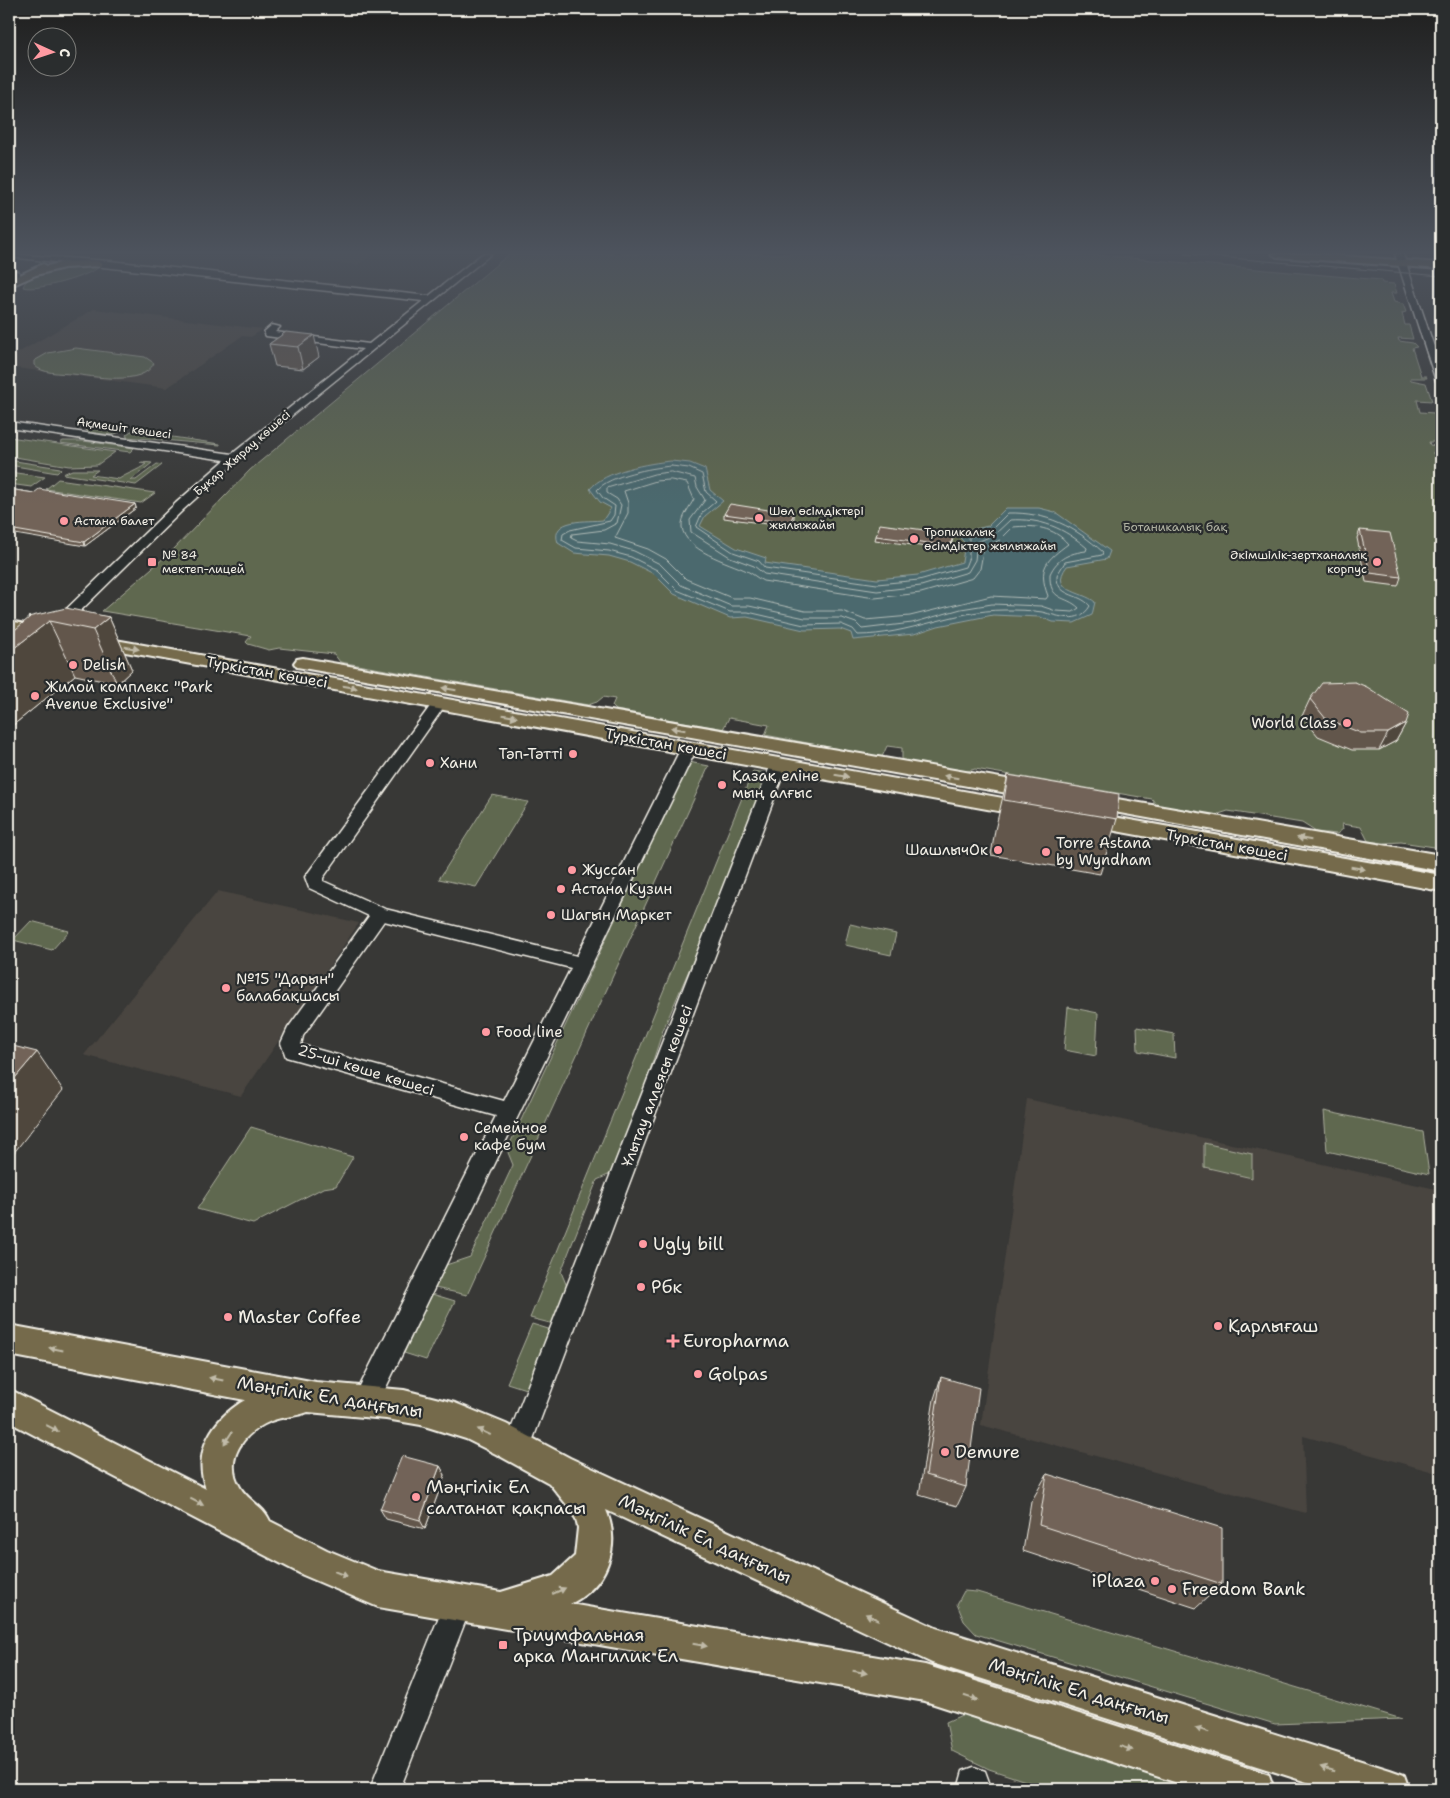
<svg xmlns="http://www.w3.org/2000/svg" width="1450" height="1798" viewBox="0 0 1450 1798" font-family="'Shantell Sans',sans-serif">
<rect width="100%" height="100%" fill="#383836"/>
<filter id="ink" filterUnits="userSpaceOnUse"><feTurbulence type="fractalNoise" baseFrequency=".02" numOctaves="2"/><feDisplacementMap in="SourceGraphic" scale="10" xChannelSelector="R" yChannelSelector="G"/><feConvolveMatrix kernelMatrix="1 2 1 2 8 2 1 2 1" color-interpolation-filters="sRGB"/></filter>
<g filter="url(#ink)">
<path fill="#494540" d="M244 254H374L357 265Z
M94 309 263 329 251 337 242 336 167 388 9 367V358Z
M218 891 359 923 241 1096 84 1055Z
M1027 1099 1436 1189 1441 1228V1474L1303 1436 1306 1513 981 1425Z"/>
<path fill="#5f684f" stroke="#aaac9c" d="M509 254H1085L1381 280 1382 283 1394 284 1397 293H1391L1394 302 1403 304 1406 312 1402 313 1405 325H1409L1413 339 1398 338 1399 341 1413 343 1417 347 1412 348 1421 376H1426L1427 378H1410L1411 380 1426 383 1432 401 1417 400 1420 412 1434 413 1441 436 1439 442H1429L1430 445 1437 446 1439 453 1433 452V454L1441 457V848L1401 842 1384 843 1368 841 1361 827 1342 824 1343 829 1337 834 1316 832 1302 823 1228 811 1216 815 1158 807 1152 799 975 769 964 772 909 764 902 761V748L887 746 882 757 765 735 769 725 729 718 723 729 616 710 612 706 615 699 603 697 597 702 588 705 340 662 334 654 279 648 269 650 248 644 246 642 251 636 102 611 173 550 250 470Z
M82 265 99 267C91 275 37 292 23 287 29 268 65 268 82 265Z
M76 348 145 357 154 363C143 387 92 376 72 374 60 373 42 374 34 365V361L48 353Z
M82 424 125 430 112 435 88 432 84 428 79 427Z
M131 431 220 444V445L127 437 126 435Z
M9 437 115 452 97 465 69 466 9 456Z
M63 441H83L134 448 130 452 60 443Z
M9 460 60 468 61 469 57 473 9 465Z
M142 462 152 463 131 480H136L157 464 162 465 136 485 63 474 72 470H98L91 475 119 479C128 473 137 471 146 464L140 463Z
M9 472 45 477 31 487 9 484Z
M58 479 155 493 141 503 46 489Z
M689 762 709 766 467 1295 435 1288 446 1265 470 1257 513 1165 507 1150Z
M753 771 774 774 663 1030 617 1171 597 1180 561 1272 571 1296 562 1326 530 1318Z
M492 795 528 802 476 887 439 879Z
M31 921 69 931 52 950 13 940Z
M850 924 896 934 891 955 845 945Z
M1068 1007 1098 1013 1096 1056 1064 1050Z
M1137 1027 1174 1034 1175 1058 1138 1051Z
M1324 1111 1423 1132 1429 1174 1327 1151Z
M251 1127 353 1157 336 1186 323 1188 253 1224 197 1209Z
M1204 1143 1252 1154V1178L1204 1167Z
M432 1294 455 1301 426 1360 404 1353Z
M532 1324 555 1331 532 1391 507 1383Z
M964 1591 977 1592 1402 1719 1275 1724 976 1634 964 1621 957 1604Z
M964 1714 1207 1789H1050L989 1769 952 1751 946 1722Z"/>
<path fill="#4b696e" stroke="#8f9f9f" d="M671 461 690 463 705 469 710 490 723 501 705 516 700 526 736 548 766 558 765 563 877 579 918 575 962 562 965 543 960 538 963 532 988 526 1006 508H1039L1055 512 1110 551 1107 559 1067 566C1048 592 1083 591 1095 602L1092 615 1074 623 1053 622 1040 617 993 615 938 626 914 634 853 640 851 633 840 629 804 630 747 617 730 618 674 594 654 574 630 562 609 556 574 553 558 543C549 517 589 522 603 520L611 508 600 502 590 489C604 471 649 463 671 461Z"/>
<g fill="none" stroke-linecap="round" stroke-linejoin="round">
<path stroke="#b0bbb7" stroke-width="1" d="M671 466 689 468 702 474 706 492 716 501 702 513 696 527 733 552 759 561 765 568 877 584 919 580 965 567 969 557V537L991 530 1008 513C1047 512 1075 527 1103 552L1102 555 1097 556 1065 562 1057 575C1056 598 1079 592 1090 606 1079 625 1059 616 1042 612 1030 610 1016 610 1004 610 954 610 908 635 858 635L853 629 841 624 804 625 748 612H730L677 590 657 570 631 557 609 551 576 548 562 540 563 534 570 530 610 521 614 515 615 506 603 498 597 490C610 475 651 468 671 466Z
M671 472 695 478 697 487 705 500 690 520 691 532 730 557 754 566 764 574 877 591 921 586 968 572 975 560 977 542 994 535 1010 520C1041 518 1064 528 1087 548L1086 551C1070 553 1057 558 1050 574 1049 602 1066 595 1079 608L1073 612 1056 611 1041 606 992 604 961 609 912 623 862 629 856 623 842 618H805L749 606H731L681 585 660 564 634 551 610 544 577 541 571 538 572 534 604 530 617 523 621 505 617 499 607 493V488L654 474Z
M671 480 687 483 694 499C690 507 681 517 682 527 685 551 728 562 747 571 753 574 757 578 763 581L875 598 921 593 973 578 980 569 984 547 1000 540 1013 527C1034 525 1054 527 1068 544 1047 560 1037 567 1048 596L1046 599 991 596 910 616 865 620 842 611H805L750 598H732L686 579 666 559 648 549 615 538 628 513V503L624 491 656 481Z"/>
<defs>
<path id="minor" d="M9 254 110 261 429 296 482 254H491L247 452 184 509 63 628 58 629 51 625 53 622 176 503 225 460 9 428V422L232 454 363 349 266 336 264 332 272 325 280 327 275 332 369 344 423 301 9 257Z
M1395 254H1403L1441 368V384L1436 381Z
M16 271 19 272V276L9 279V273Z
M439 700 446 704 323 878V881L385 909 577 956 681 748 689 743 697 748 375 1410 366 1413 357 1410 354 1401 357 1392 496 1116 286 1057 281 1043 288 1028 369 916 309 888 305 877 434 701ZM384 921 571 968 504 1101 301 1045 303 1036Z
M779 759 787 764 530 1447 526 1456 517 1460 508 1456 504 1447 771 764Z
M458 1590 468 1594 472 1604 400 1789H370L448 1594Z
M974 1767 985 1771 989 1782 988 1789H958L963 1771Z"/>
<path id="major" d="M1272 254H1314L1441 263V269L1277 257Z
M97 261 102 264 101 266 64 268 36 275 9 287V280L43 264 47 266 64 262Z
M9 621 53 629 56 633 53 637 47 638 9 631Z
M93 636 1031 803 1038 805 1041 810 1038 815 1031 817 87 645 84 641 87 637Z
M303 658 1035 784 1042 786 1045 791 1042 796 1035 798 297 667 294 663 297 659Z
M1088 794 1441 855V871L1081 806 1078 801 1081 796Z
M1085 812 1441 875V891L1078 824 1074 819 1078 814Z
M9 1325 316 1382 404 1390 455 1403 506 1424 570 1458 936 1628 1390 1770 1404 1775 1409 1789H1329L932 1663 606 1510C622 1547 606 1587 570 1604L925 1665 1255 1770 1269 1775 1274 1789H1196L925 1701 378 1607 303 1575 9 1422V1389L206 1489C192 1452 212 1419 245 1400L9 1355ZM308 1412 386 1419 421 1425 466 1439 496 1454 549 1483 567 1505 576 1519 578 1528 575 1556 553 1576 501 1592 378 1571 327 1550 270 1521C263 1505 249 1502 240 1487 223 1459 244 1432 271 1421 283 1416 296 1417 308 1412Z"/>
</defs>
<use href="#minor" stroke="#f4f1e8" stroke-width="3"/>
<use href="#major" stroke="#f4f1e8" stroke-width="4"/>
<use href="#minor" fill="#2a2d2e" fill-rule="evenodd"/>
<use href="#major" fill="#746b4b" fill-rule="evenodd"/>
<path stroke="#f4f1e8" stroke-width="1" d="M1184 254 1441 276"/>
</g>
<path fill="#62564c" stroke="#f4f1e8" d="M286 332 319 357 303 369 275 366 269 344Z
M9 489 34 493 135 504 136 508 85 546 9 533Z
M724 514 794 518 789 527 724 518Z
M1360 530 1401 577 1398 586 1366 582 1357 538Z
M954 534 950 550 875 540 876 536Z
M28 617H109L132 670 117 684 75 675 12 726H9V635L29 619Z
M1310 699 1406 723 1396 741 1379 750H1352L1318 736 1302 716Z
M1008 775 1117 819 1100 874 991 855 995 830Z
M941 1377 966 1487 957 1506 919 1495 934 1399Z
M440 1466 445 1475 425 1529 386 1519 380 1509Z
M1047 1474 1222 1584 1196 1608 1023 1551 1031 1502Z"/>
<path fill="#50463e" stroke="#f4f1e8" d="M314 335 319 357 303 369 298 347Z
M135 504 136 508 85 546 84 542Z
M794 514V518L789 527V523Z
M109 617 132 670 117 684 93 630Z
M49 621 75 675 12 726 9 720V652Z
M1406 723 1396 741 1379 750 1388 733Z
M37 1052 63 1090 9 1159V1085Z
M440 1466 445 1475 425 1529 420 1520Z"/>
<path fill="#726458" stroke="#f4f1e8" d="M286 332 314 335 298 347 269 344Z
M9 489 34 493 39 489 135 504 84 542 9 529Z
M730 504 794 514 789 523 724 514Z
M880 524 954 534 950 546 876 536Z
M1360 530 1390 533 1401 577 1370 573Z
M66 608 109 617 93 630 49 621 9 652V635L30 617H28Z
M1355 682 1367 687 1409 714 1406 723 1388 733H1361L1326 719 1310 699 1322 683Z
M1008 775 1119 794 1117 819 1004 800Z
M9 1045 37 1052 9 1085Z
M941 1377 979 1388 966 1487 926 1475Z
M402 1456 440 1466 420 1520 380 1509Z
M1047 1474 1222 1528V1584L1039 1525Z"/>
<defs><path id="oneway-solid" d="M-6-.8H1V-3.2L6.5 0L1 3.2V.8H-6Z" transform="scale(1.25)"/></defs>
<g fill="#c1bba9">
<use href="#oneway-solid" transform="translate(132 648) rotate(10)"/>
<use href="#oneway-solid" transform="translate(350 687) rotate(10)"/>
<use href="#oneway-solid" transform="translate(449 689) rotate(-170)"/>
<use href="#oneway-solid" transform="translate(510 716) rotate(10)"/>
<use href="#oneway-solid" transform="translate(678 729) rotate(-170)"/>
<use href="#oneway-solid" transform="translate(842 776) rotate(10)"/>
<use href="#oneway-solid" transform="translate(951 777) rotate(-170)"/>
<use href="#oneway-solid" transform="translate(1304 839) rotate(-170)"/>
<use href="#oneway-solid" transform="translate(1358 868) rotate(10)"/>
<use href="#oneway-solid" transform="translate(56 1349) rotate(-169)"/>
<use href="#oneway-solid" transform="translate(216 1379) rotate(-169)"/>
<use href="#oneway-solid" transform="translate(52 1428) rotate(27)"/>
<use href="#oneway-solid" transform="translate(484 1432) rotate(-155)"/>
<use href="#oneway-solid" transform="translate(228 1438) rotate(123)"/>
<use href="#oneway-solid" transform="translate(197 1502) rotate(27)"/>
<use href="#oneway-solid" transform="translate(341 1574) rotate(22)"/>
<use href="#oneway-solid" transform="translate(559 1591) rotate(-25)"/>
<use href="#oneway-solid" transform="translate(872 1617) rotate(-155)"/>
<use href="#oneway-solid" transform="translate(700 1645) rotate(10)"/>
<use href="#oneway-solid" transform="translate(860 1672) rotate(10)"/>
<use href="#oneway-solid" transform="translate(971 1698) rotate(18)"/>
<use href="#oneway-solid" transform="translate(1202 1730) rotate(-163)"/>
<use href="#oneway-solid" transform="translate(1126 1748) rotate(18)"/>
<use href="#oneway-solid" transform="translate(1327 1769) rotate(-163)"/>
</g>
</g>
<linearGradient id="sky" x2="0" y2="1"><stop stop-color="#1f1f1e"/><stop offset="0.5" stop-color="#4d535d"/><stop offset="1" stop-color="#4d535d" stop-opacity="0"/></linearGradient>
<rect width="1450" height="505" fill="url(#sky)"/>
<g fill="#ff9aa2" stroke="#2a2d2e" stroke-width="2">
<circle cx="759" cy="518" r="5"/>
<circle cx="64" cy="521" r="5"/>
<circle cx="914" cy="539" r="5"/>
<rect x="147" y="557" width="10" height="10" rx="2.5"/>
<circle cx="1377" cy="562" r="5"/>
<circle cx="73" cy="665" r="5"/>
<circle cx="35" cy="696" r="5"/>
<circle cx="1347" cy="723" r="5"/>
<circle cx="573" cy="754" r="5"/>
<circle cx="430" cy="763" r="5"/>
<circle cx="722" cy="785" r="5"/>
<circle cx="998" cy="850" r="5"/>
<circle cx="1046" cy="852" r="5"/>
<circle cx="572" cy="870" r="5"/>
<circle cx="561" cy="889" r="5"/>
<circle cx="551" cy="915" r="5"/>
<circle cx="226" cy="988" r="5"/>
<circle cx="486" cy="1032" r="5"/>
<circle cx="464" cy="1137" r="5"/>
<circle cx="643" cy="1244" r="5"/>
<circle cx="641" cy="1287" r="5"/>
<circle cx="228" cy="1317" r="5"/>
<circle cx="1218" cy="1326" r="5"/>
<path d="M670.5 1333.5h5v5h5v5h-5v5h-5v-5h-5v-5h5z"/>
<circle cx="698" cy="1374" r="5"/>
<circle cx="945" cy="1452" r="5"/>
<circle cx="416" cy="1497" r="5"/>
<circle cx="1155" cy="1581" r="5"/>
<circle cx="1172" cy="1589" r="5"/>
<rect x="498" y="1640" width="10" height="10" rx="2.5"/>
</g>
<g text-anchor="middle" stroke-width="4.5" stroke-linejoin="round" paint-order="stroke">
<g font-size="12" fill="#f4f1e8" stroke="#2a2d2e">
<text transform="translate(124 428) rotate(8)" y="4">Ақмешіт көшесі</text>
<text transform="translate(242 453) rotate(-41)" y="4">Бұқар Жырау көшесі</text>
</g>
<g font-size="12" fill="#f4f1e8" stroke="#2a2d2e" text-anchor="start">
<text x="769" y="515">Шөл өсімдіктері<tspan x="769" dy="14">жылыжайы</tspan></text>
<text x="74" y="525">Астана балет</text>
<text x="924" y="536">Тропикалық<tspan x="924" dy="14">өсімдіктер жылыжайы</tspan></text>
<text x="162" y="559">№ 84<tspan x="162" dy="14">мектеп-лицей</tspan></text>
<text x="1367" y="559" text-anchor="end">Әкімшілік-зертханалық<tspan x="1367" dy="14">корпус</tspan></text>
</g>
<g font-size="12" fill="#b1b3a3" stroke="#2a2d2e">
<text x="1175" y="531">Ботаникалық бақ</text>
</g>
<g font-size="15" fill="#f4f1e8" stroke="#2a2d2e" text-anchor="start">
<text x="83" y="670">Delish</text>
<text x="45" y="692">Жилой комплекс "Park<tspan x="45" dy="17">Avenue Exclusive"</tspan></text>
<text x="1337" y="728" text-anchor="end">World Class</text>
<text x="563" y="759" text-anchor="end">Тәп-Тәтті</text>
<text x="440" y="768">Хани</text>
<text x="732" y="781">Қазақ еліне<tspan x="732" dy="17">мың алғыс</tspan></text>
<text x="1056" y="848">Torre Astana<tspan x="1056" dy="17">by Wyndham</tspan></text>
<text x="988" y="855" text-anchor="end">ШашлычОк</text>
<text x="582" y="875">Жуссан</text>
<text x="571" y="894">Астана Кузин</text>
<text x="561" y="920">Шагын Маркет</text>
<text x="236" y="984">№15 "Дарын"<tspan x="236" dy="17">балабақшасы</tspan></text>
<text x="496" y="1037">Food line</text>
<text x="474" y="1133">Семейное<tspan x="474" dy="17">кафе бум</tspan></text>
</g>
<g font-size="15" fill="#f4f1e8" stroke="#2a2d2e">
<text transform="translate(267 672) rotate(10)" y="5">Түркістан көшесі</text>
<text transform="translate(666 744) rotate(10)" y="5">Түркістан көшесі</text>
<text transform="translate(1227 845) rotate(10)" y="5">Түркістан көшесі</text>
<text transform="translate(366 1070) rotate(17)" y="5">25-ші көше көшесі</text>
<text transform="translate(657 1086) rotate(-69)" y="5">Ұлытау аллеясы көшесі</text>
</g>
<g font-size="18" fill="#f4f1e8" stroke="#2a2d2e" text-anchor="start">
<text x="653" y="1250">Ugly bill</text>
<text x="651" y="1293">Рбк</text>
<text x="238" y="1323">Master Coffee</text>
<text x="1228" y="1332">Қарлығаш</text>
<text x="683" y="1347">Europharma</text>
<text x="708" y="1380">Golpas</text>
<text x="955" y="1458">Demure</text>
<text x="426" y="1493">Мәңгілік Ел<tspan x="426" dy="21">салтанат қақпасы</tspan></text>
<text x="1145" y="1587" text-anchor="end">iPlaza</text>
<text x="1182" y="1595">Freedom Bank</text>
<text x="513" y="1641">Триумфальная<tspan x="513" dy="21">арка Мангилик Ел</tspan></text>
</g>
<g font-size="18" fill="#f4f1e8" stroke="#2a2d2e">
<text transform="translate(330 1397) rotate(9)" y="6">Мәңгілік Ел даңғылы</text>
<text transform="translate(705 1539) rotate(25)" y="6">Мәңгілік Ел даңғылы</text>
<text transform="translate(1079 1691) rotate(17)" y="6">Мәңгілік Ел даңғылы</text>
</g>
</g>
<rect width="1450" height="1798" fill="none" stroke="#2a2d2e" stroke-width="30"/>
<rect x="15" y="15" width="1420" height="1768" fill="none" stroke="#f4f1e8" stroke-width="2" filter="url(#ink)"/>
<g transform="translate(52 52) rotate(93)"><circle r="24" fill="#2a2d2e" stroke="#7b7b78"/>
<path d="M0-4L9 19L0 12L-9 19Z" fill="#ff9aa2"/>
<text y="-8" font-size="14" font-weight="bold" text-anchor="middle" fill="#f4f1e8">С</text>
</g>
</svg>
